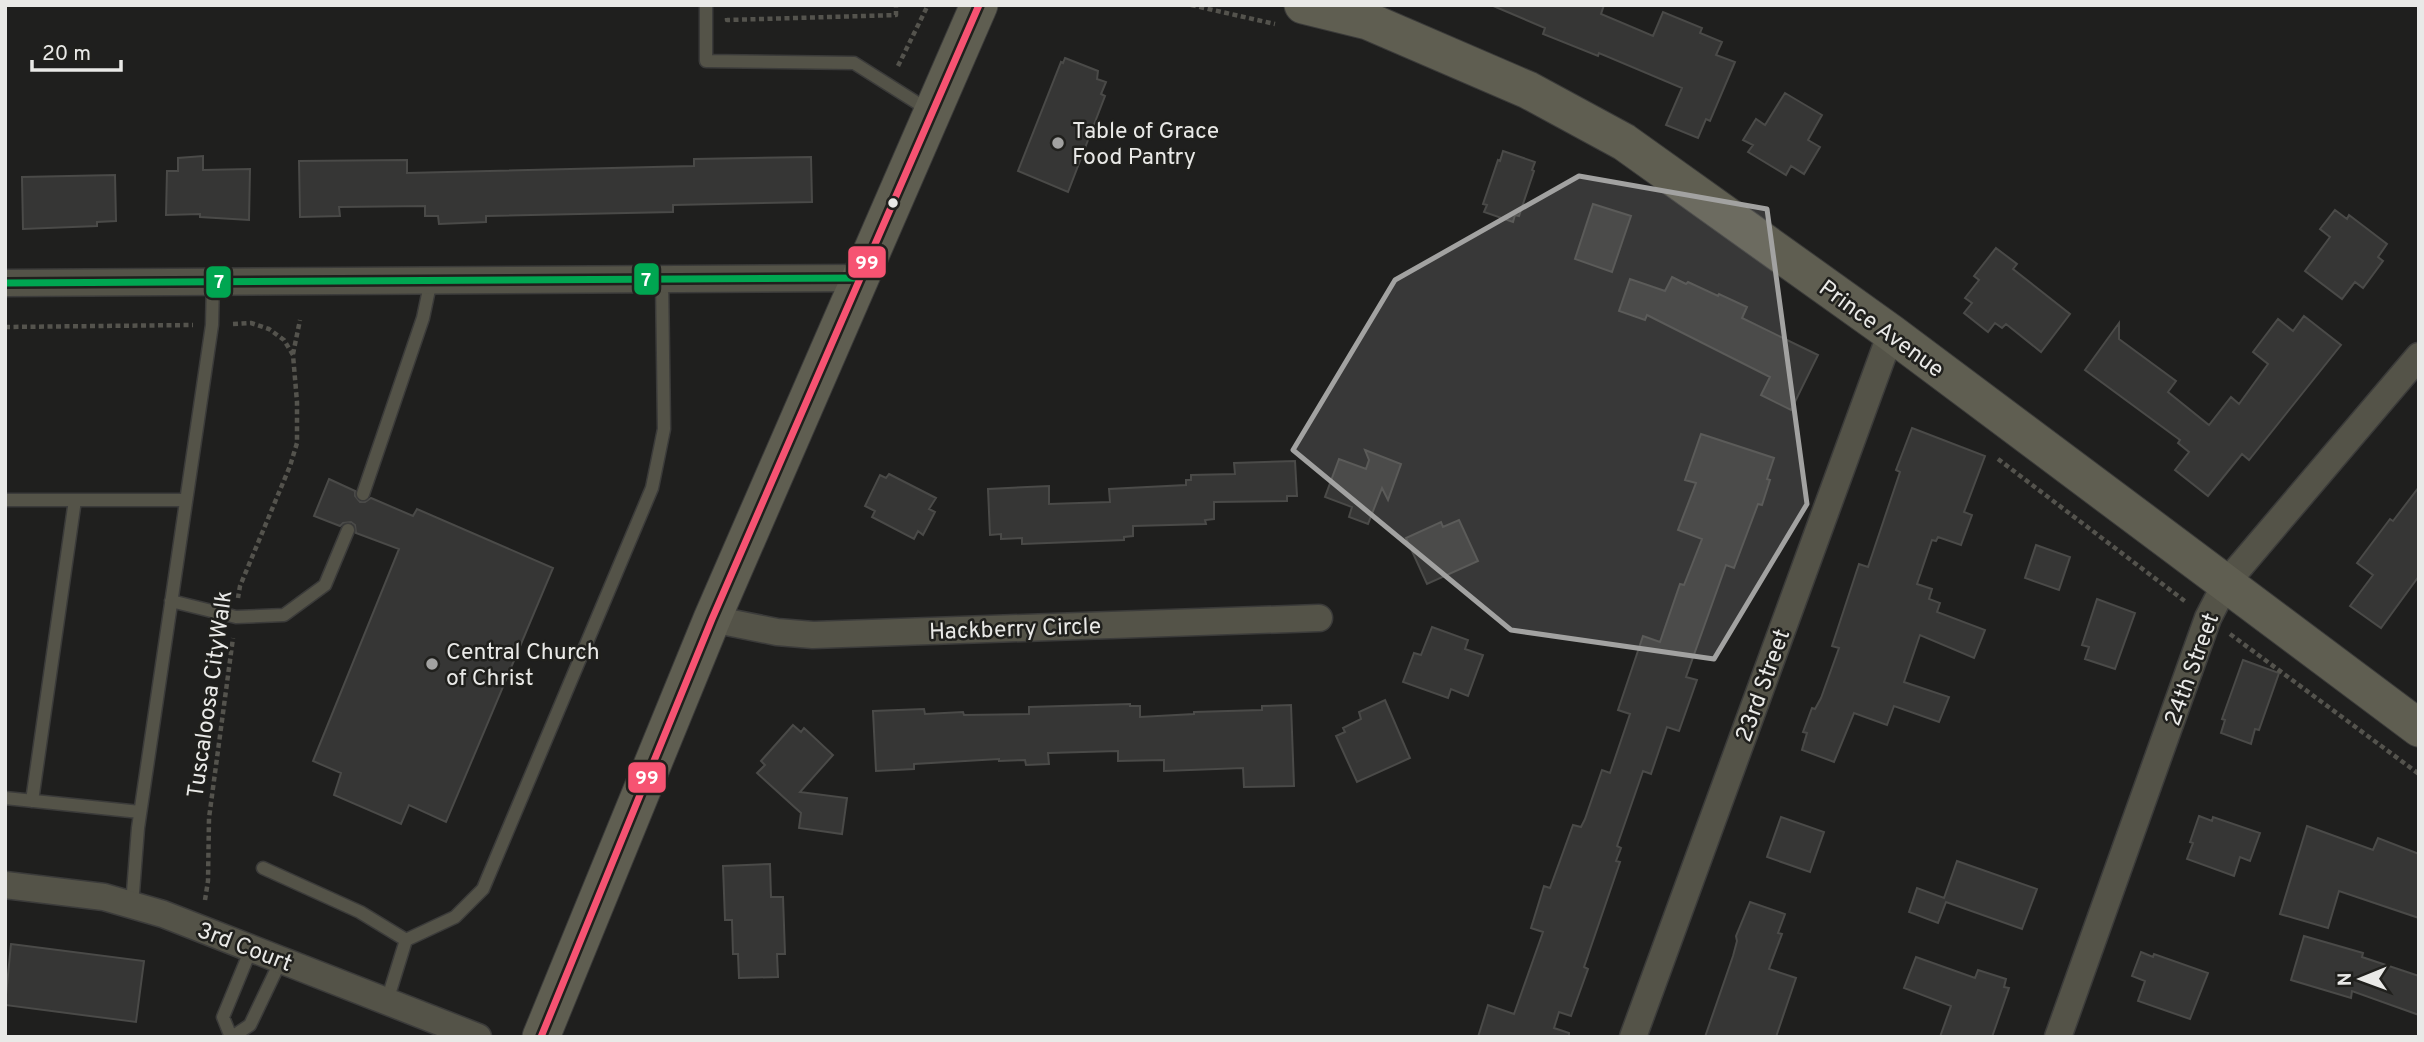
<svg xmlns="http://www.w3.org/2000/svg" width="2424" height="1042" viewBox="0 0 2424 1042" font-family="Overpass,sans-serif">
<rect width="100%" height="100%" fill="#1f1f1e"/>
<path fill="#363635" stroke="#4a4a48" stroke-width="2" d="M1491 5H1604L1601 14 1653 36 1663 12 1702 28 1700 33 1722 42 1716 55 1735 62 1710 121 1706 119 1698 138 1666 125 1682 88 1599 53 1598 56 1543 34 1545 28Z
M1065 58 1098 71 1097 79 1106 82 1101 94 1105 96 1068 192 1018 171 1061 62 1063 63Z
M1785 93 1822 115 1808 140 1820 147 1804 174 1791 166 1786 175 1748 152 1753 145 1743 140 1756 119 1765 125Z
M1503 151 1535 162 1532 170 1534 171 1519 216 1515 215 1513 222 1484 212 1487 205 1483 204 1498 160 1500 161Z
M203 156V170L250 169 249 220 200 217V214L166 215 167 171H178V158Z
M811 157 812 202 673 205V212L486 216V222L439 224 438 216H425V206L339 207 340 216 300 217 299 161 407 160V173L694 166V159Z
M115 175 116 221 97 222V226L23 229 22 177Z
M1593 204 1631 216 1612 272 1575 259Z
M2335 210 2347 219 2349 215 2387 244 2378 257 2383 261 2363 288 2355 282 2342 299 2305 271 2330 237 2320 229Z
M1996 248 2017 264 2013 269 2070 314 2041 352 2006 324 2002 328 1995 323 1988 332 1964 313 1972 303 1965 298 1979 280 1974 276Z
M1672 277 1686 284 1688 282 1718 296 1719 294 1747 307 1742 318 1818 355 1791 410 1761 395 1770 377 1647 315 1645 320 1619 311 1630 279 1665 291Z
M2304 316 2341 345 2249 460 2242 454 2208 496 2175 470 2189 452 2178 443 2180 440 2085 370 2119 323V339L2176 381 2168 392 2209 425 2231 397 2239 404 2268 364 2253 352 2278 319 2293 331Z
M1912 428 1985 456 1964 512 1972 515 1961 545 1938 537 1936 541 1932 540 1917 584 1932 589 1929 599 1940 603 1937 612 1985 630 1974 658 1920 635 1904 682 1949 697 1939 722 1894 706 1887 725 1854 713 1834 762 1802 750 1807 733 1803 732 1812 708 1815 709 1821 698 1839 648 1832 646 1859 564 1868 567 1900 472 1896 470Z
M1701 434 1774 458 1767 479 1770 480 1762 505 1758 504 1734 568 1726 565 1686 677 1697 680 1679 731 1667 727 1651 774 1643 771 1617 846 1621 848 1616 861 1620 862 1584 967 1588 969 1571 1016 1559 1012 1554 1028 1569 1033V1037H1478L1488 1005 1514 1014 1543 932 1531 928 1544 886 1550 888 1573 825 1581 827 1585 819 1602 770 1610 773 1630 714 1618 710 1643 636 1660 642 1680 584 1684 585 1702 539 1678 530 1696 483 1685 480Z
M1365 450 1401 464 1388 500 1382 488 1368 524 1349 517 1352 507 1325 497 1339 459 1366 469 1369 460Z
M1295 461 1297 496H1287V501L1214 502V519L1205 520 1206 524 1133 526V536L1124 537V540L1022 544V538L1001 539V534L990 535 988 489 1049 486V504L1110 502 1109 489 1186 485V480H1191V475L1235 474 1234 463Z
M889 474 936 498 929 509 935 512 923 535 918 531 914 539 872 517 875 511 865 506 880 475 886 478Z
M329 479 355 491V496L360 502H365L371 498 413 516 417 509 553 568 446 822 409 805 401 824 334 795 341 773 313 761 399 549 356 533 355 525 351 522 343 523 340 526 314 516Z
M2419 487V576L2381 628 2350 606 2373 575 2357 563 2390 519 2393 521Z
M1459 520 1478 561 1427 584 1406 538 1441 522 1443 527Z
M2036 545 2070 557 2059 590 2025 578Z
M2097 599 2135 613 2115 669 2085 659 2089 647 2082 645Z
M1432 627 1468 640 1465 649 1483 655 1468 696 1451 689 1448 698 1403 682 1414 653 1421 655Z
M2243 660 2279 673 2259 730 2255 729 2251 744 2221 733 2225 720 2222 719Z
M1385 700 1410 758 1357 782 1336 736 1345 732 1343 728 1361 719 1359 712Z
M1130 704V706H1140V717L1194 714V712L1262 710V706L1291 705 1294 786 1244 787 1243 768 1164 771V760L1118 761V751L1048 753 1049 764 1026 765 1025 760 999 761V759L914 764V769L876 771 873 711 924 709 925 714 963 712 964 715 1029 714V707Z
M793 725 801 732 804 728 833 755 800 792 847 798 842 834 799 828 801 813 757 773 765 765 761 761Z
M2199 816 2212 821 2213 817 2260 833 2250 861 2240 857 2234 876 2187 859 2193 843 2190 842Z
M1781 817 1824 832 1810 872 1767 857Z
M2307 826 2373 850 2378 838 2419 854V918L2339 891 2328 928 2280 914Z
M1957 861 2037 889 2022 929 1946 902 1938 923 1909 912 1917 888 1944 898Z
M770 864 771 897H783L785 954H777L778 977 739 978 738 954H733L732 920H725L723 866Z
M1750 902 1785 914 1778 933 1782 934 1769 969 1796 978 1776 1037H1705L1733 956 1737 941 1736 936Z
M2304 936 2363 953 2362 957 2419 976V1015L2352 991 2351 998 2291 980Z
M11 944 144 961 136 1022 5 1005Z
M2141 952 2153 957 2154 954 2208 973 2190 1019 2138 1001 2145 981 2132 976Z
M1916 957 1975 978 1978 970 2006 979 2004 987 2009 988 1992 1037H1940L1951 1006 1904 988Z"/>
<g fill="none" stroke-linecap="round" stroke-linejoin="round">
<defs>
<path id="lane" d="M706 5V61L854 63 930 111
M363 494 423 318 431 280
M5 500H186
M171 601 236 617 284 615 325 585 348 530
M5 798 140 812
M32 801 75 500
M263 868 360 912 406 940
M132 905 138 828 212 325 213 282
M387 1001 406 940 455 917 483 889 652 488 664 429 662 279
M231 1037 223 1017 251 949
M232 1037 250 1025 281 960"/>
<path id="street" d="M5 283 860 278
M712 619 777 632 813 635 1319 618
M5 885 104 897 163 914 478 1037
M1633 1037 1891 333
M2058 1037 2208 618 2226 583 2419 356"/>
<path id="secondary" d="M1303 5 1368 21 1528 90 1624 142 1891 333 2419 728
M541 1037 712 619 979 5"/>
</defs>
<use href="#lane" stroke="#3b3b3a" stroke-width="15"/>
<use href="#street" stroke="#3b3b3a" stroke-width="29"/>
<use href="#secondary" stroke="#3b3b3a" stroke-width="39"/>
<path stroke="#54534d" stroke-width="4.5" stroke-dasharray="5 3.5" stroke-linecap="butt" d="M1191 5 1275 24
M727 18V20L896 15V5
M898 66 928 5
M233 324 251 323 269 329 284 340 293 355 297 402V443L290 466 240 586 238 598
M5 327 193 325
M293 354 300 320
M1998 459 2186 602
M2230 634 2419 774
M205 900 208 881 209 818 233 638"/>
<use href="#lane" stroke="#545348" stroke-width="12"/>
<use href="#street" stroke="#545348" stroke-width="26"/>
<use href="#secondary" stroke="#5f5e51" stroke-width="37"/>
<defs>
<path id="bus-1" d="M5 283 860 278"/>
<path id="bus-2" d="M541 1037 712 619 979 5"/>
</defs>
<use href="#bus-1" stroke="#20201d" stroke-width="12"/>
<use href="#bus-2" stroke="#20201d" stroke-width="12"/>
<use href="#bus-1" stroke="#00a651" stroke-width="7"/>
<use href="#bus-2" stroke="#f65372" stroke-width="7"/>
</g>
<path fill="#a2a2a1" fill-opacity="0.2" stroke="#a2a2a1" stroke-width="5" stroke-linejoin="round" d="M1579 176 1767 209 1807 504 1714 659 1511 630 1293 450 1395 280Z"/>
<g fill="#a2a2a1" stroke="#20201d" stroke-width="2.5">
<circle cx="1058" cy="143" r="7"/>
<circle cx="432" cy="664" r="7"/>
</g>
<circle fill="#e9e9e7" stroke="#20201d" stroke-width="2.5" cx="893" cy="203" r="6"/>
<g text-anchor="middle" stroke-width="5" stroke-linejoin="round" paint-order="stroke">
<g font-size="23" fill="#e9e9e7" stroke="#20201d" text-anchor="start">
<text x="1072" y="138">Table of Grace<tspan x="1072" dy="26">Food Pantry</tspan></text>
<text x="446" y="659">Central Church<tspan x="446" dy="26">of Christ</tspan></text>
</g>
<g font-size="23" fill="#e9e9e7" stroke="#20201d">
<text transform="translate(1882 328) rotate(36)" y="8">Prince Avenue</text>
<text transform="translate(1015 628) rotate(-2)" y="8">Hackberry Circle</text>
<text transform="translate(2191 669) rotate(-70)" y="8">24th Street</text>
<text transform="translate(1762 685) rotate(-70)" y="8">23rd Street</text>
<text transform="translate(209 694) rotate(-82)" y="8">Tuscaloosa CityWalk</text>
<text transform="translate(245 946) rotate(21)" y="8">3rd Court</text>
</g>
</g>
<g stroke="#20201d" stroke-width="2.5">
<rect x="847" y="245" width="40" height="34" rx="7" fill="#f65372"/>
<rect x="633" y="262" width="27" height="34" rx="7" fill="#00a651"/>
<rect x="205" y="265" width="27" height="34" rx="7" fill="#00a651"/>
<rect x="627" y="761" width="40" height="33" rx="7" fill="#f65372"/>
</g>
<g font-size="19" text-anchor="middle" font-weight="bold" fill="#fff">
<text x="867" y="269">99</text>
<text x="646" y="286">7</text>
<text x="219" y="288">7</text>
<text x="647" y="784">99</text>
</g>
<rect width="2424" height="1042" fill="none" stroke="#e9e9e7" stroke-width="14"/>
<g transform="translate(2361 979) rotate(269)" stroke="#20201d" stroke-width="5" paint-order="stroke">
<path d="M0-5L12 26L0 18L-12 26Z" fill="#e9e9e7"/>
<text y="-10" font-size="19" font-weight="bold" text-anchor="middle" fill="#e9e9e7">N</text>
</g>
<path d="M32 60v10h89v-10" fill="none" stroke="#e9e9e7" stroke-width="3.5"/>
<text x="42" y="60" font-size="21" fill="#e9e9e7" stroke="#20201d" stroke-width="5" paint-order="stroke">20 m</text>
</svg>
